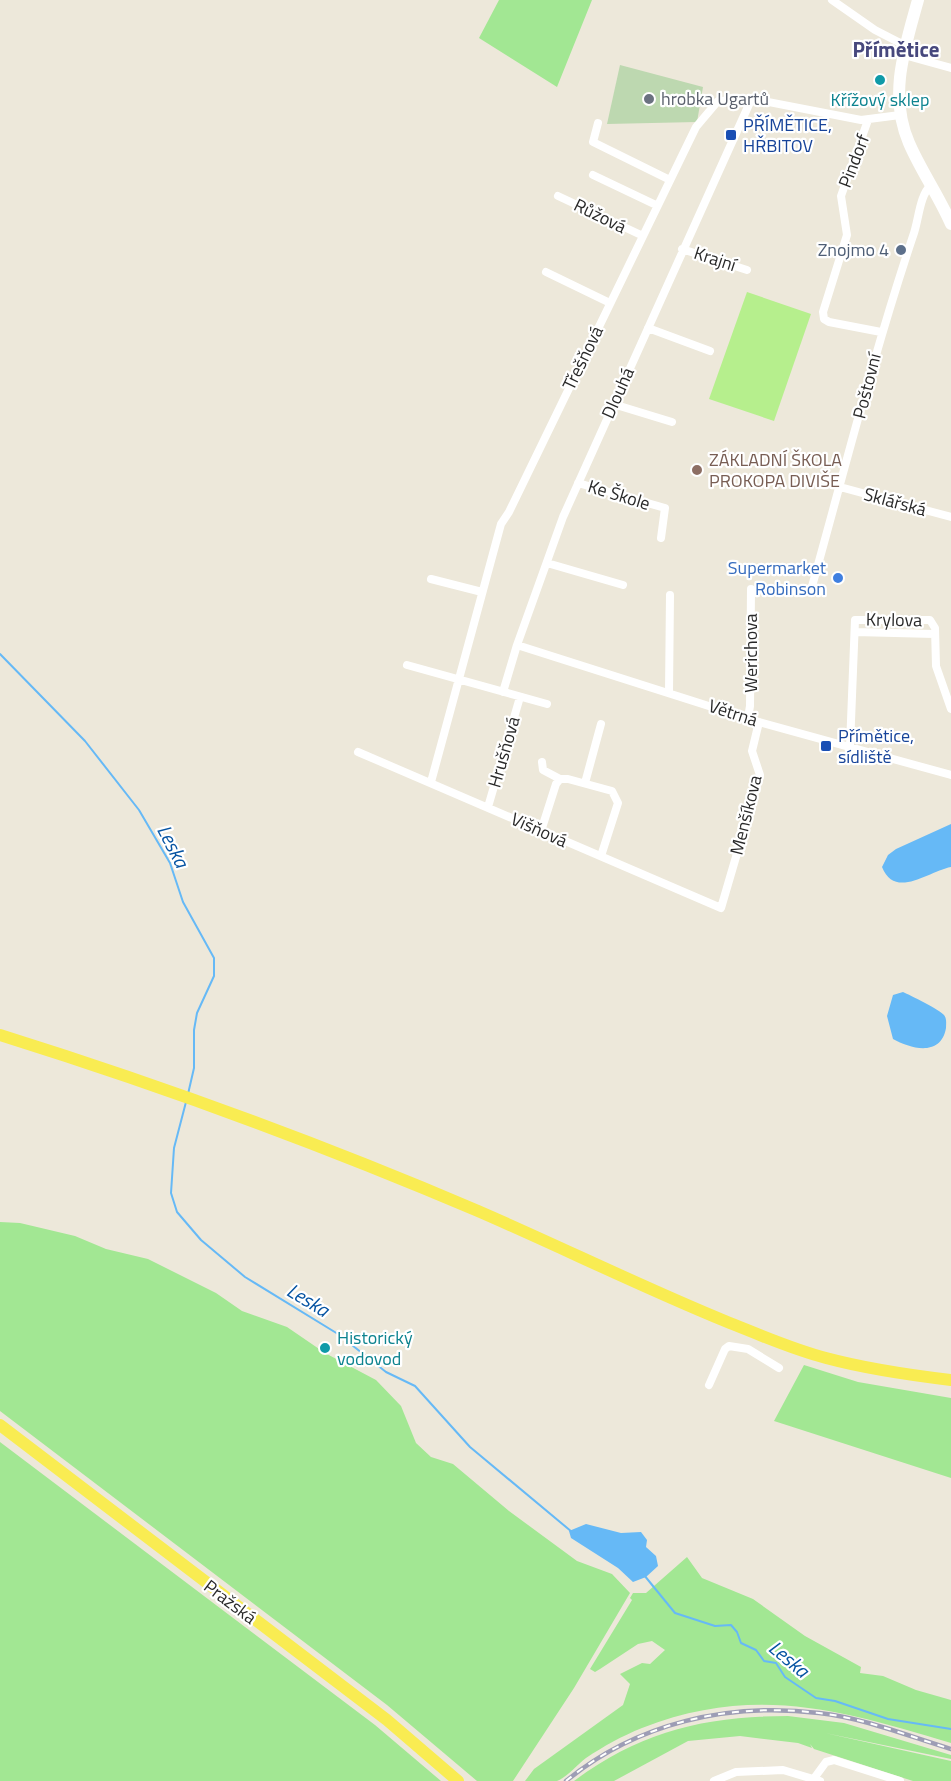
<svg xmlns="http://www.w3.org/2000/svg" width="951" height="1781" viewBox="0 0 951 1781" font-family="'Titillium Web',sans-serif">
<rect width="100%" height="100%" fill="#ede8da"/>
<path fill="#a2e793" d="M499 0H592L557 87 479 38Z
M0 1222 20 1223 75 1236 106 1249 148 1259 216 1293 242 1311 287 1327 325 1353 376 1380 401 1406 416 1443 431 1457 453 1464 509 1511 577 1561 612 1574 630 1593 574 1688 513 1781H477L387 1705 0 1411Z
M804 1365 858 1382 951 1398V1478L774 1421Z
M0 1442 375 1725 441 1781H0Z
M687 1557 702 1578 753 1599 805 1636 861 1667 860 1673 883 1676 916 1690 951 1700V1743C842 1710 754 1684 642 1728 622 1736 604 1746 586 1758 577 1765 567 1777 557 1781 549 1781 534 1781 525 1781L534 1769 623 1705 630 1684 620 1674 642 1663 650 1664 665 1650 652 1641 638 1644 600 1669 595 1672 590 1669 632 1600 630 1598 633 1593H646Z
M788 1716 844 1723 951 1755V1759L825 1733 951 1761V1781H913L814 1749 810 1744 812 1748 798 1743 740 1736 688 1741 614 1781H574C641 1731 706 1716 788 1716Z"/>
<path fill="#bdd8b0" d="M620 65 703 87 697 122 607 124Z"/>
<path fill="#b6ef8d" d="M747 292 811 314 774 421 709 399Z"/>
<path fill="#66b9f6" d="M951 824V867C929 871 895 900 882 867L888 855 896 849Z
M903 992C910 995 940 1010 944 1015 947 1019 946 1023 946 1028 941 1057 911 1049 893 1039L887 1016 893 995Z
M586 1524 621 1533 641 1532 647 1540 646 1547 656 1556 658 1566 646 1577 633 1582 618 1568 571 1538 569 1531Z"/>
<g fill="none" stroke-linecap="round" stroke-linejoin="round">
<path stroke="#66b9f6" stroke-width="2" d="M0 654 85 741 139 810 170 863 183 902 214 958V976L197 1013 194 1030V1068L188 1094
M186 1102 174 1148 171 1193 177 1212 201 1240 245 1277 338 1334 386 1372 415 1386 470 1447 572 1532
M644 1575 675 1613 715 1626 731 1625 737 1632 741 1643 756 1650 764 1661 776 1663 785 1677 816 1698 835 1701 888 1719 951 1729"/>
<path stroke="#fff" stroke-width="8" d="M832 0 875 30 906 46
M904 55 951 68
M868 120 841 196 847 235 823 312 824 319 829 322 881 332
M598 123 593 142 670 180
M593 175 656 205
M558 196 641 235
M682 249 747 270
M546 272 610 303
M648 328 710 351
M613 404 672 422
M578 483 665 508 661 538
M840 487 951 517
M547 563 623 585
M431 579 482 592
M811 590C844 472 874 352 913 236 919 220 919 196 931 185
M855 632 935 634
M517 645 759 722 951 775
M407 665 547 704
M503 692 517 645 563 517 751 100
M669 692 670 595
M748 718 750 706 751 589
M850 746 855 620H930L935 628 936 666 951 709
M358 752 721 908 760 775 752 751 759 722
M542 762 543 770 560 779
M431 782 501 524 509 512 696 127 718 101 758 100 861 120 900 115
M585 783 601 724
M488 807 520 697
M541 831 556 784 560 779H568L612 791 618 803 601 856
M709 1385 725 1349 729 1346 748 1349 779 1368
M815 1777 826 1762 834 1760 900 1781
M714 1781 736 1772 783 1770 820 1781"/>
<path stroke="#fff" stroke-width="12" d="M918 0C905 47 888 95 909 143 921 171 939 196 951 224"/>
<path stroke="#f9ec52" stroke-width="12" d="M0 1035C163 1086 321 1144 478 1211 561 1247 642 1287 725 1321 758 1334 791 1349 826 1358 867 1369 909 1375 951 1380
M0 1425 387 1720 458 1781"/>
<defs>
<path id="rail" d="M566 1781C637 1723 728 1702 819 1713 864 1718 908 1736 951 1749"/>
</defs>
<use href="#rail" stroke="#9d9db5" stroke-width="4.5"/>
<use href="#rail" stroke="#fff" stroke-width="2" stroke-dasharray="7" stroke-linecap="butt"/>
</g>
<g fill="#0f9aa8" stroke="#fff" stroke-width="2">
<circle cx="880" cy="80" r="6"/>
<circle cx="325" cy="1348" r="6"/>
</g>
<circle fill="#6b7280" stroke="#fff" stroke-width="2" cx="649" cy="99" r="6"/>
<g fill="#1a4fb4" stroke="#fff" stroke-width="2">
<rect x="725" y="129" width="12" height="12" rx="3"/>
<rect x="820" y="740" width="12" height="12" rx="3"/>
</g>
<circle fill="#5c6f8a" stroke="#fff" stroke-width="2" cx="901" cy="250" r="6"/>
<circle fill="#8d6e63" stroke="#fff" stroke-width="2" cx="697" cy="470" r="6"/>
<circle fill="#3f7fe0" stroke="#fff" stroke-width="2" cx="838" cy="578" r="6"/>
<g text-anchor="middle" stroke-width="4.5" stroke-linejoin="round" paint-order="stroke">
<g font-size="18" fill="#5b616d" stroke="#fff" text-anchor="start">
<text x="661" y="105">hrobka Ugartů</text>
</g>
<g font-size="18" fill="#0d838f" stroke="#fff">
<text x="880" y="106">Křížový sklep</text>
<text x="337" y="1344" text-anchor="start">Historický<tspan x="337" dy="21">vodovod</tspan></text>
</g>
<g font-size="18" fill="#164399" stroke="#fff" text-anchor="start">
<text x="743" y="131">PŘÍMĚTICE,<tspan x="743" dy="21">HŘBITOV</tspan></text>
<text x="838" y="742">Přímětice,<tspan x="838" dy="21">sídliště</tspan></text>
</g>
<g font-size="18" fill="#292929" stroke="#fff">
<text transform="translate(854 161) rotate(-69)" y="6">Pindorf</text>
<text transform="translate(600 216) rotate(26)" y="6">Růžová</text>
<text transform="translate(715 259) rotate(18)" y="6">Krajní</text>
<text transform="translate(583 358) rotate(-64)" y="6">Třešňová</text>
<text transform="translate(867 386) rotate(-76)" y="6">Poštovní</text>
<text transform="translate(618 393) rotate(-66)" y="6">Dlouhá</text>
<text transform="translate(619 495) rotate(17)" y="6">Ke Škole</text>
<text transform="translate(895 502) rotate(15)" y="6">Sklářská</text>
<text transform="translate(894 620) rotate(1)" y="6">Krylova</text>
<text transform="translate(751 653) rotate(-90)" y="6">Werichova</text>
<text transform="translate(733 713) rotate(18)" y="6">Větrná</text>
<text transform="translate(504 752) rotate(-74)" y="6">Hrušňová</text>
<text transform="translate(746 815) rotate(-76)" y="6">Menšíkova</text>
<text transform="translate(539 830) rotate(24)" y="6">Višňová</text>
<text transform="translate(230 1602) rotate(37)" y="6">Pražská</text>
</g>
<g font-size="18" fill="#4e5e75" stroke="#fff" text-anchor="end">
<text x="889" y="256">Znojmo 4</text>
</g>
<g font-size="18" fill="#785e54" stroke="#fff" text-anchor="start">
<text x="709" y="466">ZÁKLADNÍ ŠKOLA<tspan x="709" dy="21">PROKOPA DIVIŠE</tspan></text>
</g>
<g font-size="18" fill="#366cbe" stroke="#fff" text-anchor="end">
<text x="826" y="574">Supermarket<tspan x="826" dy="21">Robinson</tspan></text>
</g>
<g font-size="20" font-style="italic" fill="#0553a2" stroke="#fff">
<text transform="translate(173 846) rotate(63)" y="7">Leska</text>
<text transform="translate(308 1300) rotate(31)" y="7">Leska</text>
<text transform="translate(789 1659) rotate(40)" y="7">Leska</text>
</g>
<g font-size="21" font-weight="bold" fill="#47487d" stroke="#fff">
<text x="896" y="57">Přímětice</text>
</g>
</g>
</svg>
